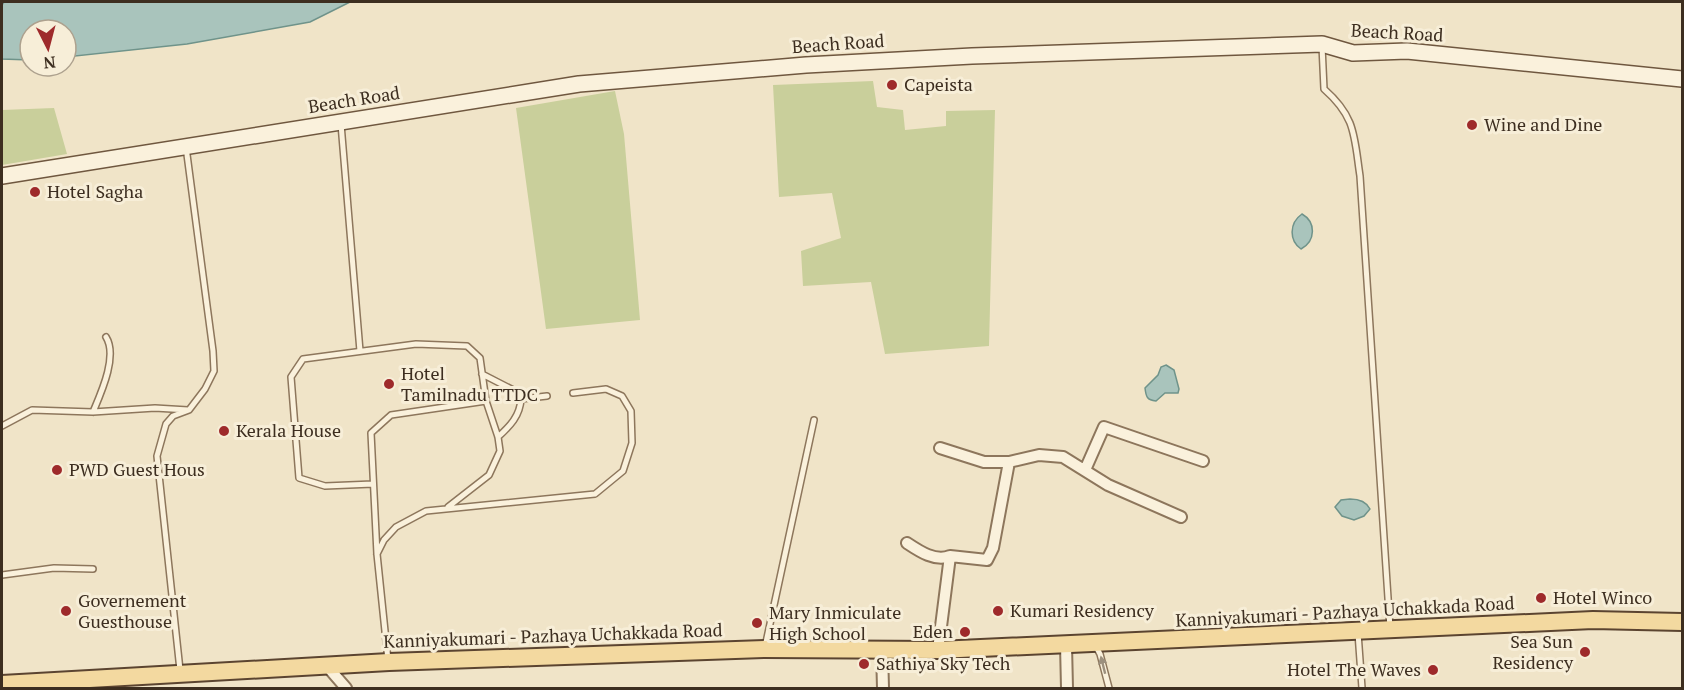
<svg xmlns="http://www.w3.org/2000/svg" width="1684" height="690" viewBox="0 0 1684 690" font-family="'PT Serif',serif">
<rect width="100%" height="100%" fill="#f0e4c8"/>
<path fill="#c9cf9b" d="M873 81 877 107 903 110 905 130 946 126V111L995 110 989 346 885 354 871 282 803 286 801 251 841 238 832 193 779 197 773 85Z
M615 91 624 134 640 320 546 329 516 108Z
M54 108 67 154 2 165V110Z"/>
<path fill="#a9c4bc" stroke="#6f938a" stroke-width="1.5" d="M4 2H350L310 22 187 44 66 57V30H30V60L2 59V5Z
M1302 214C1316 222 1316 241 1301 249 1289 241 1289 223 1302 214Z
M1166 365 1174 370 1179 389 1178 393H1165L1156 401C1147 400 1146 397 1145 388L1158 375 1161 367Z
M1350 499C1359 499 1366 501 1370 509L1364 516 1354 520 1342 516 1335 507 1341 500Z"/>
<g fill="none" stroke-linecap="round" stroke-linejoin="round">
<defs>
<path id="lane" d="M1322 46 1324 89C1356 117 1354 136 1360 176L1390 628
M341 124 360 351
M482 374 519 393 521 399
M93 412C101 393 118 356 106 337
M2 426 32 410 93 412 155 408 188 410
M498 437C510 426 520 416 521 399L547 396
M373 484 325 486 299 478 291 377 303 359 416 344 467 346 480 358 486 401 498 437 500 451 489 475 448 507
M377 554 384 540 396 527 426 511 595 494 623 471 632 443 631 411 622 396 606 389 573 393
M2 575 54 568 93 569
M1358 633 1362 688
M1095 645 1100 654 1109 688
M765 647 814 420
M388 660 377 554 371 433 391 415 486 401
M180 670 157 456 166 424 173 416 189 410 205 389 214 371 213 351 186 147"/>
<path id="street" d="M940 448 984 462H1009L1039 455 1063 457 1108 485 1181 517
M1085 470 1104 427 1203 461
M907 543C919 551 935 562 950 556
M1066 645 1067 688
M882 650 883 688
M938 650 950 556 987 560 993 548 1009 462
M326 665 346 688"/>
<path id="secondary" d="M2 176 579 84 806 65 972 56 1322 44 1353 53 1407 51 1682 79"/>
<path id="primary" d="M2 684 389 662 765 649 938 650 1593 620 1682 622"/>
</defs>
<use href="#lane" stroke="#8d765c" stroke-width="8"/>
<use href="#street" stroke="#8d765c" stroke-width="14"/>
<use href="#secondary" stroke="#6f573f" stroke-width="18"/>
<use href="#primary" stroke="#5b4430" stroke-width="20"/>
<use href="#lane" stroke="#faf1dc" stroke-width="5"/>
<use href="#street" stroke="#faf1dc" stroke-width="10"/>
<use href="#secondary" stroke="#faf1dc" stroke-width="15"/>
<use href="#primary" stroke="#f3d9a0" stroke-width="16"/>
</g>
<defs><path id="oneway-solid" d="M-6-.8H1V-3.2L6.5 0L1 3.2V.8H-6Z" transform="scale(1.5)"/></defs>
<use fill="#9c907e" href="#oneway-solid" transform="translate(1103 665) rotate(-104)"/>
<g fill="#9e2a2b" stroke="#f7eed8" stroke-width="2">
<circle cx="892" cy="85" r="6"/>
<circle cx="1472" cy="125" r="6"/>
<circle cx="35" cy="192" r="6"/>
<circle cx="389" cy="384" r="6"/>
<circle cx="224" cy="431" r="6"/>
<circle cx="57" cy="470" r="6"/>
<circle cx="1541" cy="598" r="6"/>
<circle cx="66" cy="611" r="6"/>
<circle cx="998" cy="611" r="6"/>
<circle cx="757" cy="623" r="6"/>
<circle cx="965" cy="632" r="6"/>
<circle cx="1585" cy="652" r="6"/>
<circle cx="864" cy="664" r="6"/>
<circle cx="1433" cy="670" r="6"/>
</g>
<g text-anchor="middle" stroke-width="6" stroke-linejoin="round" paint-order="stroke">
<g font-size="18" fill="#3d2e20" stroke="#f7eed8">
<text transform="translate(1397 33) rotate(3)" y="6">Beach Road</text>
<text transform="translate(838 44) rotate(-4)" y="6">Beach Road</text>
<text transform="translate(354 100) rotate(-9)" y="6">Beach Road</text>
<text transform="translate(1345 612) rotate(-3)" y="6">Kanniyakumari - Pazhaya Uchakkada Road</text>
<text transform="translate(553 636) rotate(-2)" y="6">Kanniyakumari - Pazhaya Uchakkada Road</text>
</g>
<g font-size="18" fill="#3d2e20" stroke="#f7eed8" text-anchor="start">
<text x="904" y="91">Capeista</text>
<text x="1484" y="131">Wine and Dine</text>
<text x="47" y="198">Hotel Sagha</text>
<text x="401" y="380">Hotel<tspan x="401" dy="21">Tamilnadu TTDC</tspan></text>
<text x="236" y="437">Kerala House</text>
<text x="69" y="476">PWD Guest Hous</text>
<text x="1553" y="604">Hotel Winco</text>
<text x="78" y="607">Governement<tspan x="78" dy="21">Guesthouse</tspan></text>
<text x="1010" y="617">Kumari Residency</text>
<text x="769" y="619">Mary Inmiculate<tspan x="769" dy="21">High School</tspan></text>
<text x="953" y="638" text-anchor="end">Eden</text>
<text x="1573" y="648" text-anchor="end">Sea Sun<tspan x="1573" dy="21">Residency</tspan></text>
<text x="876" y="670">Sathiya Sky Tech</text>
<text x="1421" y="676" text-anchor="end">Hotel The Waves</text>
</g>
</g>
<rect width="1684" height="690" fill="none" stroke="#3d2e20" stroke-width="6"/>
<g transform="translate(48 48) rotate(174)"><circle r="28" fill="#f7eed8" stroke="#ada18e" stroke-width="1.5"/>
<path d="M0-4.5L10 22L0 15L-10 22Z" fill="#9e2a2b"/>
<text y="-9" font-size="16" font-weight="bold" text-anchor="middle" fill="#3d2e20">N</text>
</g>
</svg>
